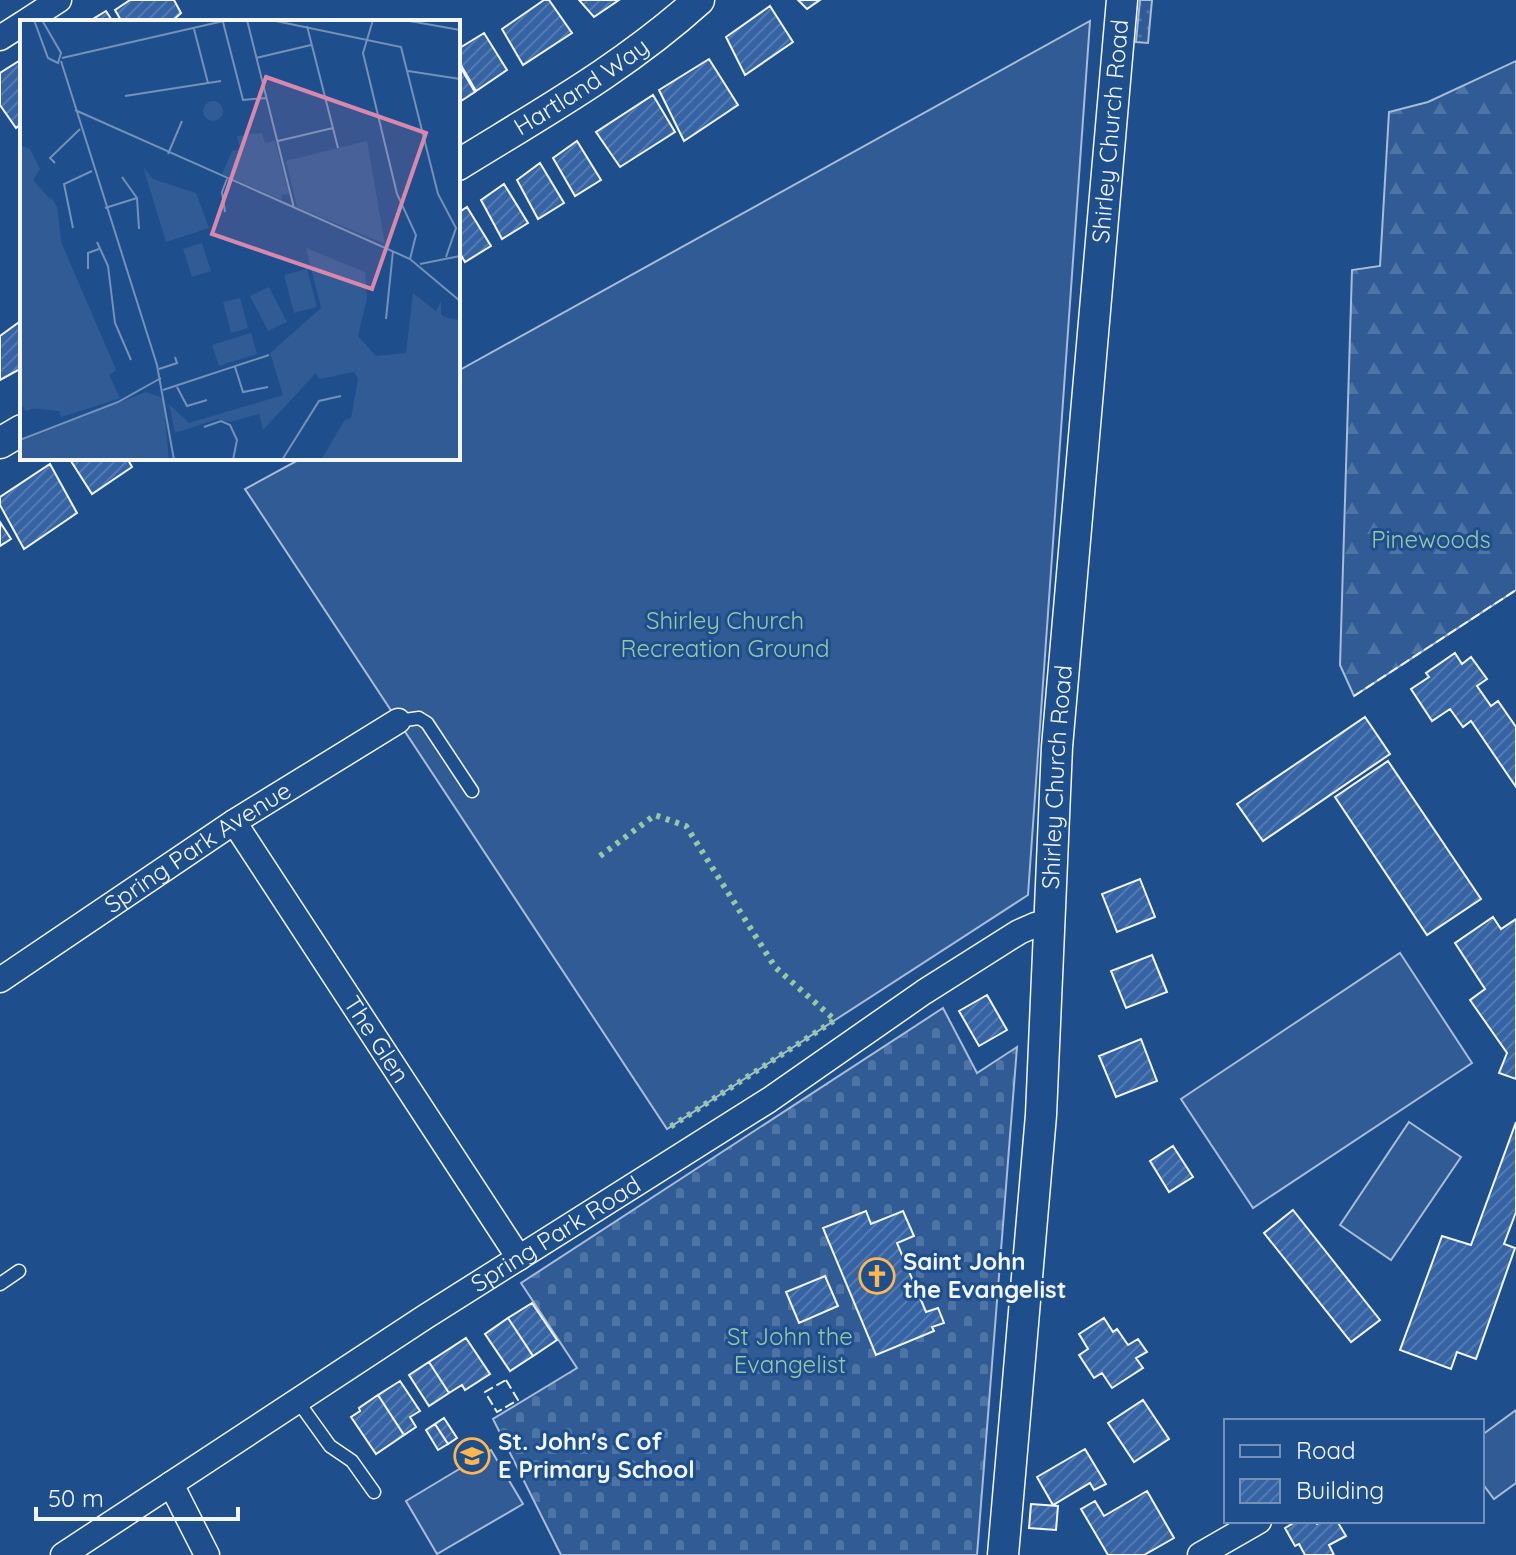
<svg xmlns="http://www.w3.org/2000/svg" width="1516" height="1555" viewBox="0 0 1516 1555" font-family="Quicksand,sans-serif">
<defs>
<pattern id="grass-dots" width="8" height="8" patternUnits="userSpaceOnUse" patternTransform="scale(2)"><rect width="8" height="8" fill="#305b95"/><path d="M2 2h.1M6 6h.1" fill="none" stroke="#4e73a5" stroke-width="1.8" stroke-linecap="round"/></pattern>
<pattern id="forest-firs" width="22" height="20" patternUnits="userSpaceOnUse" patternTransform="scale(2)"><rect width="22" height="20" fill="#305b95"/><path d="M5 1l3.5 6h-7zM16 11l3.5 6h-7z" fill="#4e73a5"/></pattern>
<pattern id="cemetery-stones" width="16" height="16" patternUnits="userSpaceOnUse" patternTransform="scale(2)"><rect width="16" height="16" fill="#305b95"/><path d="M2 7V4a2 2 0 0 1 4 0v3zM10 15v-3a2 2 0 0 1 4 0v3z" fill="#4e73a5"/></pattern>
<pattern id="building-hatch" width="6" height="6" patternUnits="userSpaceOnUse" patternTransform="scale(2)"><rect width="6" height="6" fill="#3563a3"/><path d="M-1 1l2-2M0 6l6-6M5 7l2-2" fill="none" stroke="#537ab1"/></pattern>
</defs>
<rect width="100%" height="100%" fill="#1f4e8c"/>
<path fill="url(#grass-dots)" stroke="#a8bbd7" stroke-width="2" d="M1140 0H1152L1148 43 1136 42Z"/>
<path fill="url(#forest-firs)" stroke="#a8bbd7" stroke-width="2" d="M1516 61V590L1354 696 1340 665 1352 270 1380 266 1389 112 1428 102Z"/>
<path fill="url(#cemetery-stones)" stroke="#a8bbd7" stroke-width="2" d="M943 1008 977 1073 1017 1047 977 1555H561L493 1419 577 1368 521 1283Z"/>
<path fill="#305b95" stroke="#a8bbd7" stroke-width="2" d="M1090 21 1028 895 667 1129 245 489 302 458H458V371Z
M1400 953 1472 1063 1253 1208 1181 1099Z
M1409 1122 1461 1157 1391 1260 1340 1225Z
M1516 1410V1483L1494 1499 1482 1483V1435Z
M491 1450 523 1504 437 1554 406 1501Z"/>
<path fill="url(#building-hatch)" stroke="#f2f6ff" stroke-width="2" d="M130 0H174L181 13 171 22H122L115 10Z
M544 0H549L572 33 523 65 502 29Z
M579 0H619L594 17Z
M798 0H820L807 9Z
M770 6 793 42 745 75 726 37Z
M106 11 113 22H88Z
M484 33 507 70 476 91 458 60V49Z
M22 59V123L16 128 0 105V73Z
M709 59 738 105 684 141 659 90Z
M458 63 475 92 458 103Z
M653 95 675 132 620 167 596 132Z
M577 141 601 180 575 196 553 158Z
M540 163 564 203 538 219 517 180Z
M504 184 528 223 502 239 481 200Z
M467 207 491 246 465 262 458 250V213Z
M22 320V368L0 380V336Z
M69 458H127L132 467 92 494Z
M50 464 77 513 24 549 0 505V497Z
M0 522 11 539 0 546Z
M1455 653 1462 664 1471 657 1487 679 1477 686 1491 706 1498 701 1516 727V787L1471 721 1463 727 1450 709 1432 721 1411 689 1429 677 1426 673Z
M1365 717 1390 754 1263 841 1237 804Z
M1388 761 1481 899 1427 935 1335 797Z
M1140 879 1155 917 1117 932 1102 894Z
M1493 917 1501 929 1516 919V1079L1499 1073 1507 1053 1470 1000 1485 989 1455 943Z
M1152 955 1167 992 1126 1008 1111 971Z
M987 995 1007 1030 979 1046 959 1011Z
M1141 1039 1157 1081 1116 1097 1099 1056Z
M1516 1122V1212L1504 1244 1515 1248 1476 1359 1457 1352 1451 1369 1400 1350 1442 1236 1471 1245Z
M1173 1146 1193 1177 1169 1192 1150 1161Z
M1293 1210 1380 1320 1351 1342 1264 1233Z
M866 1211 871 1224 903 1211 914 1236 897 1243 926 1312 938 1308 944 1323 932 1327 934 1331 876 1355 823 1228Z
M825 1276 838 1306 799 1323 786 1292Z
M532 1303 557 1340 533 1356 508 1318Z
M508 1318 533 1356 510 1371 485 1334Z
M1104 1318 1113 1332 1117 1329 1128 1345 1138 1339 1147 1352 1136 1358 1143 1368 1112 1388 1102 1373 1094 1378 1079 1355 1088 1349 1079 1334Z
M466 1338 490 1374 465 1390 462 1385 449 1393 429 1362Z
M429 1362 449 1393 429 1406 409 1375Z
M400 1381 420 1411 410 1417 416 1427 404 1435 378 1395Z
M378 1395 404 1435 376 1454 351 1417 360 1411 359 1408Z
M1143 1400 1169 1439 1134 1462 1108 1423Z
M444 1418 457 1438 448 1444 435 1424Z
M435 1424 448 1444 438 1450 426 1430Z
M1085 1449 1106 1484 1094 1490 1090 1483 1053 1505 1037 1477Z
M1147 1491 1174 1538 1144 1555H1108L1081 1509 1095 1501 1104 1516Z
M1031 1504 1058 1506 1056 1530 1029 1528Z
M1297 1521H1315L1317 1524 1322 1521H1337L1346 1536 1329 1545 1334 1555H1305L1299 1544 1295 1546 1285 1528Z"/>
<g fill="none" stroke-linecap="round" stroke-linejoin="round">
<defs>
<path id="service" d="M398 721 419 718 427 723 472 791
M0 1284 19 1271
M297 1400 330 1446 352 1461 374 1492"/>
<g id="minor">
<path d="M25 22 59 0"/>
<path d="M0 38 22 24"/>
<path id="s1" d="M234 822 519 1258"/>
<path id="s2" d="M0 980 234 822 398 721"/>
<path d="M171 1484 207 1555"/>
<path id="s3" d="M63 1555 425 1317 769 1100 924 992 1019 932 1035 925 1050 922"/>
<path d="M1200 1555 1259 1521"/>
</g>
<g id="tertiary">
<path id="s4" d="M458 165C542 113 625 67 699 0"/>
<path d="M0 443 22 430"/>
<path id="s5" d="M1003 1555 1041 1115 1057 747 1122 0"/>
</g>
</defs>
<use href="#service" stroke="#f2f6ff" stroke-width="15"/>
<use href="#minor" stroke="#f2f6ff" stroke-width="27"/>
<use href="#tertiary" stroke="#f2f6ff" stroke-width="33"/>
<use href="#service" stroke="#1f4e8c" stroke-width="12"/>
<use href="#minor" stroke="#1f4e8c" stroke-width="24"/>
<use href="#tertiary" stroke="#1f4e8c" stroke-width="30"/>
<path stroke="#97c8a6" stroke-width="6" stroke-dasharray="4 6" stroke-linecap="butt" d="M600 856 655 815 686 826 775 967 835 1020 667 1129"/>
<path stroke="#f2f6ff" stroke-width="2" stroke-dasharray="10 4" stroke-linecap="butt" d="M1354 696 1516 590
M506 1380 518 1400 497 1412 485 1392Z"/>
</g>
<defs>
<symbol id="church-ring" viewBox="-11 -11 22 22"><circle r="9.5" fill="#1f4e8c" stroke="#ffb74d" stroke-width="1.5"/><path d="M-1.2-6h2.4v3.5h3.3v2.4h-3.3V6h-2.4V-.1h-3.3v-2.4h3.3Z" fill="#ffb74d"/></symbol>
<symbol id="school-ring" viewBox="-11 -11 22 22"><circle r="9.5" fill="#1f4e8c" stroke="#ffb74d" stroke-width="1.5"/><path d="M0-5L7-2L0 1L-7-2ZM-4 1L0 2.5L4 1V4Q0 6-4 4Z" fill="#ffb74d"/></symbol>
</defs>
<g fill-rule="evenodd">
<use href="#church-ring" x="857" y="1256" width="40" height="40"/>
<use href="#school-ring" x="452" y="1436" width="40" height="40"/>
</g>
<g text-anchor="middle" stroke-width="6" stroke-linejoin="round" paint-order="stroke">
<g font-size="24" fill="#f2f6ff" stroke="#1f4e8c">
<text dy="8" stroke="none"><textPath href="#s4" startOffset="146">Hartland Way</textPath></text>
<text dy="8" stroke="none"><textPath href="#s5" startOffset="1428">Shirley Church Road</textPath></text>
<text dy="8" stroke="none"><textPath href="#s5" startOffset="780">Shirley Church Road</textPath></text>
<text dy="8" stroke="none"><textPath href="#s2" startOffset="238">Spring Park Avenue</textPath></text>
<text dy="8" stroke="none"><textPath href="#s1" startOffset="260">The Glen</textPath></text>
<text dy="8" stroke="none"><textPath href="#s3" startOffset="588">Spring Park Road</textPath></text>
</g>
<g font-size="24" fill="#97c8a6" stroke="#1f4e8c">
<text x="1431" y="548">Pinewoods</text>
<text x="725" y="629">Shirley Church<tspan x="725" dy="28">Recreation Ground</tspan></text>
<text x="790" y="1345">St John the<tspan x="790" dy="28">Evangelist</tspan></text>
</g>
<g font-size="24" font-weight="bold" fill="#f2f6ff" stroke="#1f4e8c" text-anchor="start">
<text x="903" y="1270">Saint John<tspan x="903" dy="28">the Evangelist</tspan></text>
<text x="498" y="1450">St. John's C of<tspan x="498" dy="28">E Primary School</tspan></text>
</g>
</g>
<g transform="translate(20 20)">
<rect width="440" height="440" fill="#1f4e8c"/>
<path d="M0 125 10 129 20 149 13 160 37 187 41 222 96 350 89 355 100 378 41 397 39 391 0 387ZM423 297 440 300V440H301L324 401 331 398 340 415 354 414 369 382Z" fill="#305b95"/>
<path d="M30 175 37 187 41 222 96 350 89 355 100 378 41 397 39 391 19 387 5 391 2 382 17 377 26 383 60 380 64 356 72 350 61 280 45 289 32 278 37 223ZM286 228 345 252 347 278 338 316 356 336 386 333 393 273 416 291 421 281V295L440 304V336L400 342 383 362 376 395 386 440H353L354 415H339L333 407 329 440H321L327 409 311 440H301L331 398 338 359 334 352 299 359 296 353 243 410 239 394 210 402 198 399 155 413 149 384 169 403 263 375 250 333 301 288ZM434 352 440 353V398L432 377 421 369Z" fill="#305b95"/>
<path d="M242 113 245 123 255 121 269 174 261 175 262 180 202 154 212 131 220 129 217 116Z" fill="#305b95"/>
<path d="M183 91a10 10 0 1 1 20 0a10 10 0 1 1-20 0ZM347 121 365 224 277 187 266 141ZM182 223 191 251 172 257 163 229ZM287 249 297 287 274 293 264 255ZM249 267 267 302 248 311 230 276ZM220 278 228 308 211 313 203 282ZM231 313 237 334 199 346 192 325ZM126 372 143 378 149 440H0V422Z" fill="#305b95"/>
<path d="M123 147 133 159 176 173 189 208 146 222Z" fill="#305b95"/>
<path fill="none" stroke="#7391ba" stroke-width="2" d="M14 0 28 38 38 43 41 33 22 0M227 0 274 188M251 0 381 27 418 174 436 208 426 237M353 0 343 33 377 174 396 215 390 239M384 0 440 10M203 2 223 80 246 78M287 6 318 128M174 9 188 63M42 38 208 0M236 38 291 25M41 41 137 345 154 440M388 51 440 59M105 76 201 61M55 90 390 239 440 281M258 121 313 108M148 134 162 101M35 143 30 138 60 109M102 157 117 178 119 209M85 188 117 178M205 192 202 172 207 159M53 208 44 164 72 151M77 222 88 246 95 303 111 340M400 244 440 236M68 249V233L79 229M366 299 373 231M215 347 223 372 248 367M139 349 157 343 155 337M157 367 167 386 187 380M143 370 249 335M184 407 201 401 210 405 217 420 213 440M0 420 98 382 141 358M262 440 299 381 321 376"/>
<path fill="#da87ad" fill-opacity="0.15" stroke="#da87ad" stroke-width="4" d="M246 57 406 113 352 269 192 214Z"/>
<rect width="440" height="440" fill="none" stroke="#f2f6ff" stroke-width="4"/>
</g>
<rect x="1224" y="1419" width="260" height="104" fill="#1f4e8c" stroke="#7391ba" stroke-width="2"/>
<rect x="1240" y="1445" width="40" height="12" fill="#1f4e8c" stroke="#7391ba" stroke-width="2"/>
<text x="1296" y="1459" font-size="24" fill="#f2f6ff">Road</text>
<rect x="1240" y="1479" width="40" height="24" fill="url(#building-hatch)" stroke="#7391ba" stroke-width="2"/>
<text x="1296" y="1499" font-size="24" fill="#f2f6ff">Building</text>
<path d="M36 1507v12h202v-12" fill="none" stroke="#f2f6ff" stroke-width="4"/>
<text x="48" y="1507" font-size="24" fill="#f2f6ff" stroke="#1f4e8c" stroke-width="6" paint-order="stroke">50 m</text>
</svg>
